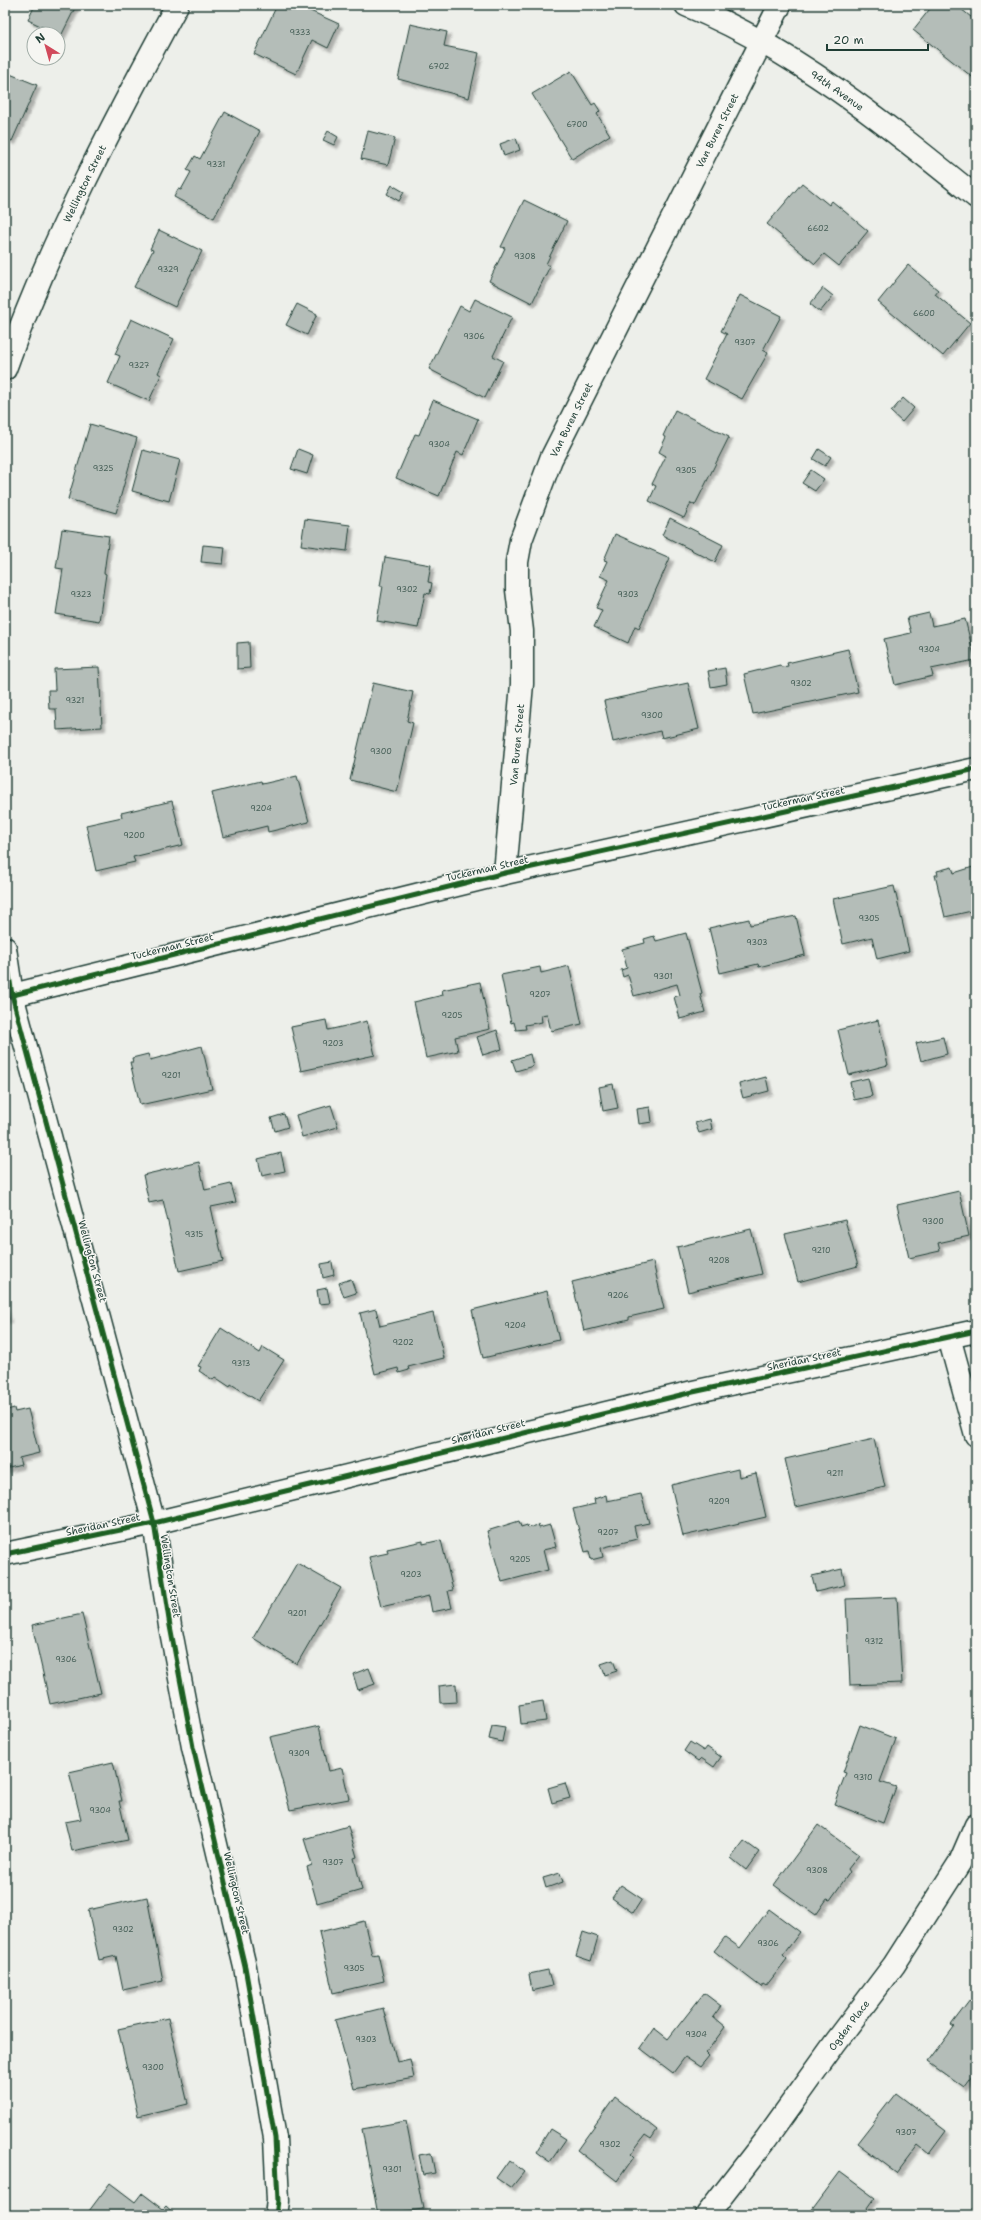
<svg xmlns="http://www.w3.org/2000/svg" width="981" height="2220" viewBox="0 0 981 2220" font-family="'Shantell Sans',sans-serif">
<defs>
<filter id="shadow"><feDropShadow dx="3.5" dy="3.5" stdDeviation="1" flood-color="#0004"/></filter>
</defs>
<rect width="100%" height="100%" fill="#edefea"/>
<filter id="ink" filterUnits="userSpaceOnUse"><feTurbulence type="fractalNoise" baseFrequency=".025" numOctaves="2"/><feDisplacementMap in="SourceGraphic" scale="8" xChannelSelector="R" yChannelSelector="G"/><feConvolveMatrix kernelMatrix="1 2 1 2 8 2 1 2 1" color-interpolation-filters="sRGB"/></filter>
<g filter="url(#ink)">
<path fill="#b4bdb8" stroke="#1f3d34" filter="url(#shadow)" d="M35 5H74L76 6 61 36 28 20Z
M277 5H297L339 24 328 48 312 40 296 74 254 54Z
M933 5H956L976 21V80L913 30Z
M410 24 447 32 444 46 479 53 469 98 398 79Z
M571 71 592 105 595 103 600 111 597 114 610 135 572 159 532 94Z
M5 72 37 85 12 141 5 138Z
M225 112 260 131 214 218 174 197 178 189 181 190 191 172 187 170 195 156 200 159Z
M328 131 338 137 334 145 323 140Z
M368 131 395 138 388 165 361 159Z
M516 138 520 150 504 156 500 144Z
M802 183 829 205 832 201 868 231 839 266 824 254 815 264 767 224Z
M392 185 404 192 399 201 387 194Z
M524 200 567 221 546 264 550 266 532 303 489 281 505 248 501 247Z
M159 230 202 251 175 307 134 287 153 250 150 249Z
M908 265 938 290 935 294 970 323 943 356 878 302Z
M823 288 833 296 820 312 810 304Z
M740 295 781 316 763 350 768 353 742 399 704 379 727 334 721 331Z
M475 299 512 317 493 356 503 361 485 398 429 369 460 306 469 311Z
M297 304 317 314 307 335 286 325Z
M131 319 174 339 158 373 161 375 149 401 108 383 120 356 115 354Z
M976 366V375L971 372Z
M903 398 914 408 902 422 891 412Z
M433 400 478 419 463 455 457 452 439 496 396 478 415 434 419 435Z
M675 410 729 437 695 505 691 503 684 518 649 501 656 486 652 484 666 456 659 452 666 437 663 436Z
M90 424 137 438 116 513 68 499Z
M298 449 313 455 307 474 291 469Z
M819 449 831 457 825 466 813 459Z
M143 450 180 460 169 501 132 491Z
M811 470 824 479 815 491 802 483Z
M670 518 723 545 715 562 662 535Z
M305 519 350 525 347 551 301 545Z
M62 529 109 536 104 573 106 574 99 621 56 614 63 569 56 568Z
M615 534 670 558 639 628 635 626 628 643 594 627 602 610 596 608 609 580 600 576 607 561 604 560Z
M203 545 225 547 223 564 201 562Z
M976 554V568L973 555Z
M385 557 431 565 428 582 432 583 430 594 425 593 418 628 377 621 383 586H380Z
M929 613 932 626 965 619 975 660 931 669 933 676 895 685 884 639 911 633 907 618Z
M249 642 250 668 237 669V643Z
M848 649 858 692 753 714 744 674 780 665 781 667 788 666 787 663Z
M99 667 102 727 57 730 56 709H49L48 690H55L54 669Z
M725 668 727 684 711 687 708 671Z
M373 683 413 692 407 721 413 723 397 792 350 780Z
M688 683 699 729 662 738 660 731 613 742 604 701Z
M297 776 309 822 268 832 267 826 223 837 212 793 261 781 262 784Z
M172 801 183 845 133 857 135 862 96 871 86 825 122 817 121 813Z
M976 866V910L945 917 935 875H938L937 871 952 867 954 873Z
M894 886 909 951 877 959 872 937 843 944 833 899Z
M796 916 805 955 759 967 758 964 720 973 709 928 749 919 750 925Z
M686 933 702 993 700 994 705 1012 680 1019 674 997 680 995 677 984 634 996 628 975 623 977 621 970 627 968 622 949 645 943 644 939 654 936 656 941Z
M569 966 582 1024 551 1031 547 1014 541 1015 542 1022 525 1025 526 1029 516 1030 514 1022 511 1023 501 975 540 967 541 973Z
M480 982 490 1029 455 1037 458 1051 426 1058 414 1002 443 995 442 990Z
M326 1020 328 1030 367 1021 375 1055 301 1071 291 1027Z
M878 1020 888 1065 849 1075 838 1030Z
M497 1030 502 1049 483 1055 477 1037Z
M943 1037 947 1054 921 1061 916 1043Z
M202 1046 212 1089 140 1105 130 1062H133L132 1058 148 1054 150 1060Z
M530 1054 533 1066 516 1071 512 1060Z
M766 1077 769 1091 743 1098 739 1084Z
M868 1078 872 1096 854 1100 850 1082Z
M613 1084 618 1108 603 1111 599 1087Z
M331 1105 338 1127 302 1137 296 1115Z
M650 1107 652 1122 639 1124 637 1109Z
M284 1114 288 1127 275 1131 271 1118Z
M710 1119 712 1129 699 1133 695 1123Z
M281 1153 285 1171 262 1176 258 1159Z
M199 1162 205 1190 231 1184 236 1202 211 1207 223 1261 179 1271 163 1200 149 1203 143 1175Z
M959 1191 969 1236 938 1243 940 1251 909 1258 897 1205Z
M845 1220 858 1266 798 1282 785 1234Z
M751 1229 762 1274 688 1292 677 1247Z
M332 1262 334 1275 323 1278 321 1264Z
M653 1262 664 1309 629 1317V1320L584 1331 572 1282Z
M351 1279 356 1293 344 1297 339 1283Z
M327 1288 330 1303 319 1304 317 1290Z
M547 1291 559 1340 483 1358 472 1310Z
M5 1307 8 1319 5 1320Z
M376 1309 380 1326 433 1313 444 1358 408 1367 409 1370 399 1373 398 1368 375 1374 360 1313Z
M221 1328 260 1353 263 1347 284 1360 258 1401 231 1384 230 1387 215 1377 213 1380 199 1371 201 1367 198 1366Z
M14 1408 15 1412 28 1409 39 1453 19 1458 21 1465 5 1469V1414H8L7 1410Z
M874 1439 885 1487 796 1507 785 1459Z
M738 1469 739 1477 756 1473 766 1517 683 1536 671 1485Z
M641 1494 649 1523 634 1526 637 1539 601 1548 603 1557 591 1560 589 1551 585 1552 573 1509 595 1504 594 1499 606 1495 607 1501Z
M519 1521 521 1527 527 1525 528 1528 538 1525 539 1528 550 1525 556 1547 543 1550 548 1570 502 1582 487 1531Z
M441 1540 453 1590 448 1591 452 1608 432 1612 429 1596 381 1607 369 1557 388 1553 387 1549 423 1541V1544Z
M297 1563 341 1588 297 1664 253 1638Z
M842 1569 845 1585 816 1592 812 1576Z
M897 1597 902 1683 850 1685 846 1599Z
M82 1614 101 1693 50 1704 32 1625Z
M613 1660 617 1671 605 1675 601 1664Z
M369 1668 375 1684 358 1690 353 1674Z
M456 1684 457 1702 440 1703 439 1686Z
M543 1701 546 1721 521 1724 519 1705Z
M492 1725 505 1727 502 1742 489 1739Z
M860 1725 896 1739 880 1782 896 1787 883 1823 834 1804 846 1773 843 1772Z
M319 1726 329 1771 342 1768 349 1799 290 1810 270 1737Z
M690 1742 704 1751 707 1747 721 1757 714 1767 701 1758 698 1761 684 1751Z
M113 1762 122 1801H119L128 1840 72 1851 65 1822 81 1819 69 1772Z
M565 1783 570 1798 552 1803 548 1788Z
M818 1825 859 1855 848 1869 850 1872 830 1900 827 1899 816 1915 774 1885Z
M348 1826 357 1857 354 1858 362 1890 317 1903 307 1867 312 1865 304 1839Z
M744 1841 759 1852 746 1870 731 1858Z
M560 1873 563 1882 546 1888 543 1878Z
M621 1885 642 1899 633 1913 612 1898Z
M147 1897 163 1981 123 1990 116 1956 99 1960 88 1910Z
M769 1909 800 1932 783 1955 787 1959 766 1986 763 1984 761 1987 714 1951 725 1937 740 1948Z
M364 1921 372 1955 378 1954 384 1981 333 1993 319 1932Z
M583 1932 598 1937 591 1961 576 1956Z
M548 1970 552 1986 532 1991 529 1974Z
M704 1993 721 2006 713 2017 725 2027 706 2053 709 2056 700 2067 685 2057 673 2073 640 2048 654 2028 668 2039Z
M970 2000 976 2005V2072L964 2088 928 2062 954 2027 951 2025Z
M383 2008 397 2062 410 2059 414 2078 354 2089 335 2020Z
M168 2018 188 2104 138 2116 118 2029Z
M896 2093 946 2131 929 2154 918 2145 897 2173 857 2143Z
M615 2097 657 2130 651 2139 645 2135 631 2154 634 2157 617 2181 577 2150Z
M406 2121 423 2209 378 2215 362 2129Z
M550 2129 566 2139 550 2162 536 2152Z
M431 2153 435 2173 423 2175 419 2155Z
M509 2160 524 2172 511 2188 496 2178Z
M840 2172 875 2198 863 2215H808Z
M110 2183 135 2202 142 2193 163 2209 166 2206 176 2215H86Z"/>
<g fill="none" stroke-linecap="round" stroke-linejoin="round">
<defs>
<g id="minor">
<path id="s1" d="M686 5C794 49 886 124 976 197"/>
<path id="s2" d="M5 369C50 242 113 123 177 5"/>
<path id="s3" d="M505 873 522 684V631L517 590V562L521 540 551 459 780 5"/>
<path d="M5 948 12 995 154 1523 170 1626 193 1747 245 1967 275 2138 278 2201 276 2215"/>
<path d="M5 997 505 873 976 769"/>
<path d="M949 1337 976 1435"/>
<path d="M5 1554 154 1523 693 1392 976 1331"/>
<path id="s4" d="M707 2215 766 2139 835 2043 894 1965 960 1862 976 1825"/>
</g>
</defs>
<use href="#minor" stroke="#1f3d34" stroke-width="25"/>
<use href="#minor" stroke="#f6f6f2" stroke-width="22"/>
<defs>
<path id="cycleway" d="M5 948 12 995 154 1523 170 1626 193 1747 245 1967 275 2138 278 2201 276 2215
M5 997 505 873 976 769
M5 1554 154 1523 693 1392 976 1331"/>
</defs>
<use href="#cycleway" stroke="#f6f6f2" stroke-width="8"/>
<use href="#cycleway" stroke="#1b5e20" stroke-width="5"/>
</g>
</g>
<g text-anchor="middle" stroke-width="3" stroke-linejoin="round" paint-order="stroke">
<g font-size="8" fill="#445d55">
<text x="300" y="35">9333</text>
<text x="439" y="69">6702</text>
<text x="577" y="127">6700</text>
<text x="216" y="167">9331</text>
<text x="818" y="231">6602</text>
<text x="525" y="259">9308</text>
<text x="168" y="272">9329</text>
<text x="924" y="316">6600</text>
<text x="474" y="339">9306</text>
<text x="745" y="345">9307</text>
<text x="139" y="368">9327</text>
<text x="439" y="447">9304</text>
<text x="103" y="471">9325</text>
<text x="686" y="473">9305</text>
<text x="407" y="592">9302</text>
<text x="81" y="597">9323</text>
<text x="628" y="597">9303</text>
<text x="929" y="652">9304</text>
<text x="801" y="686">9302</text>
<text x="75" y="703">9321</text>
<text x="652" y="718">9300</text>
<text x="381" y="754">9300</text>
<text x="261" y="811">9204</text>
<text x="134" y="838">9200</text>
<text x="869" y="921">9305</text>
<text x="757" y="945">9303</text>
<text x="663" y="979">9301</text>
<text x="540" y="997">9207</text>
<text x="452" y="1018">9205</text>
<text x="333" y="1046">9203</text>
<text x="171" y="1078">9201</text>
<text x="933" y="1224">9300</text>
<text x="194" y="1237">9315</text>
<text x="821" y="1253">9210</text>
<text x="719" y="1263">9208</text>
<text x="618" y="1298">9206</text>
<text x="515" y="1328">9204</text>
<text x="403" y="1345">9202</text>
<text x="241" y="1366">9313</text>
<text x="835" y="1476">9211</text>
<text x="719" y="1504">9209</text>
<text x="608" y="1535">9207</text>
<text x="520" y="1562">9205</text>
<text x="411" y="1577">9203</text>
<text x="297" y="1616">9201</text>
<text x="874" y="1644">9312</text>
<text x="66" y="1662">9306</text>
<text x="299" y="1756">9309</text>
<text x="863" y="1780">9310</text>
<text x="100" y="1813">9304</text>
<text x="333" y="1865">9307</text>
<text x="817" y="1873">9308</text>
<text x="123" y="1932">9302</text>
<text x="768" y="1946">9306</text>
<text x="354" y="1971">9305</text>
<text x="696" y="2037">9304</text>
<text x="366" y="2042">9303</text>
<text x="153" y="2070">9300</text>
<text x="906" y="2135">9307</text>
<text x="610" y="2147">9302</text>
<text x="392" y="2172">9301</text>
</g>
<g font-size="10" fill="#1f3d34" stroke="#f6f6f2">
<text dy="4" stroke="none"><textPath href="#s1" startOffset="174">94th Avenue</textPath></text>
<text dy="4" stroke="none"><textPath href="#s3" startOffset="789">Van Buren Street</textPath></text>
<text dy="4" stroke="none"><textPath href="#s2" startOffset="202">Wellington Street</textPath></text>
<text dy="4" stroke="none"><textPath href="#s3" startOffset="465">Van Buren Street</textPath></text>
<text dy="4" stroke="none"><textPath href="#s3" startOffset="129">Van Buren Street</textPath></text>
<text transform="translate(803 798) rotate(-12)" y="4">Tuckerman Street</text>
<text transform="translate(487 868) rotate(-13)" y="4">Tuckerman Street</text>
<text transform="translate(172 946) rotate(-14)" y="4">Tuckerman Street</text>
<text transform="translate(93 1261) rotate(75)" y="4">Wellington Street</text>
<text transform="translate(804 1359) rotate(-12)" y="4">Sheridan Street</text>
<text transform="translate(488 1431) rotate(-14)" y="4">Sheridan Street</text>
<text transform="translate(103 1524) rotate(-12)" y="4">Sheridan Street</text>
<text transform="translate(171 1576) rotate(81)" y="4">Wellington Street</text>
<text transform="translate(237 1893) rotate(77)" y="4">Wellington Street</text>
<text dy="4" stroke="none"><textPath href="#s4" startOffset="237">Ogden Place</textPath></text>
</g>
</g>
<rect width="981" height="2220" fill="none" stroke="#f6f6f2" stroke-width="20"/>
<rect x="10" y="10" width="961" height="2200" fill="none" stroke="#1f3d34" stroke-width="1.5" filter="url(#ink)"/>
<g transform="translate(46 46) rotate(323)"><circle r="19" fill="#f6f6f2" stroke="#a0aca6"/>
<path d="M0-3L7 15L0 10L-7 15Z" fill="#d1495b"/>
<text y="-6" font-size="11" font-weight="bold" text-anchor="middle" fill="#1f3d34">N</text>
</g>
<path d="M827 44v6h101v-6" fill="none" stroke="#1f3d34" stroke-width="2"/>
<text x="833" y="44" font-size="12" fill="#1f3d34" stroke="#f6f6f2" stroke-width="3" paint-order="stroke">20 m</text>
</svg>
